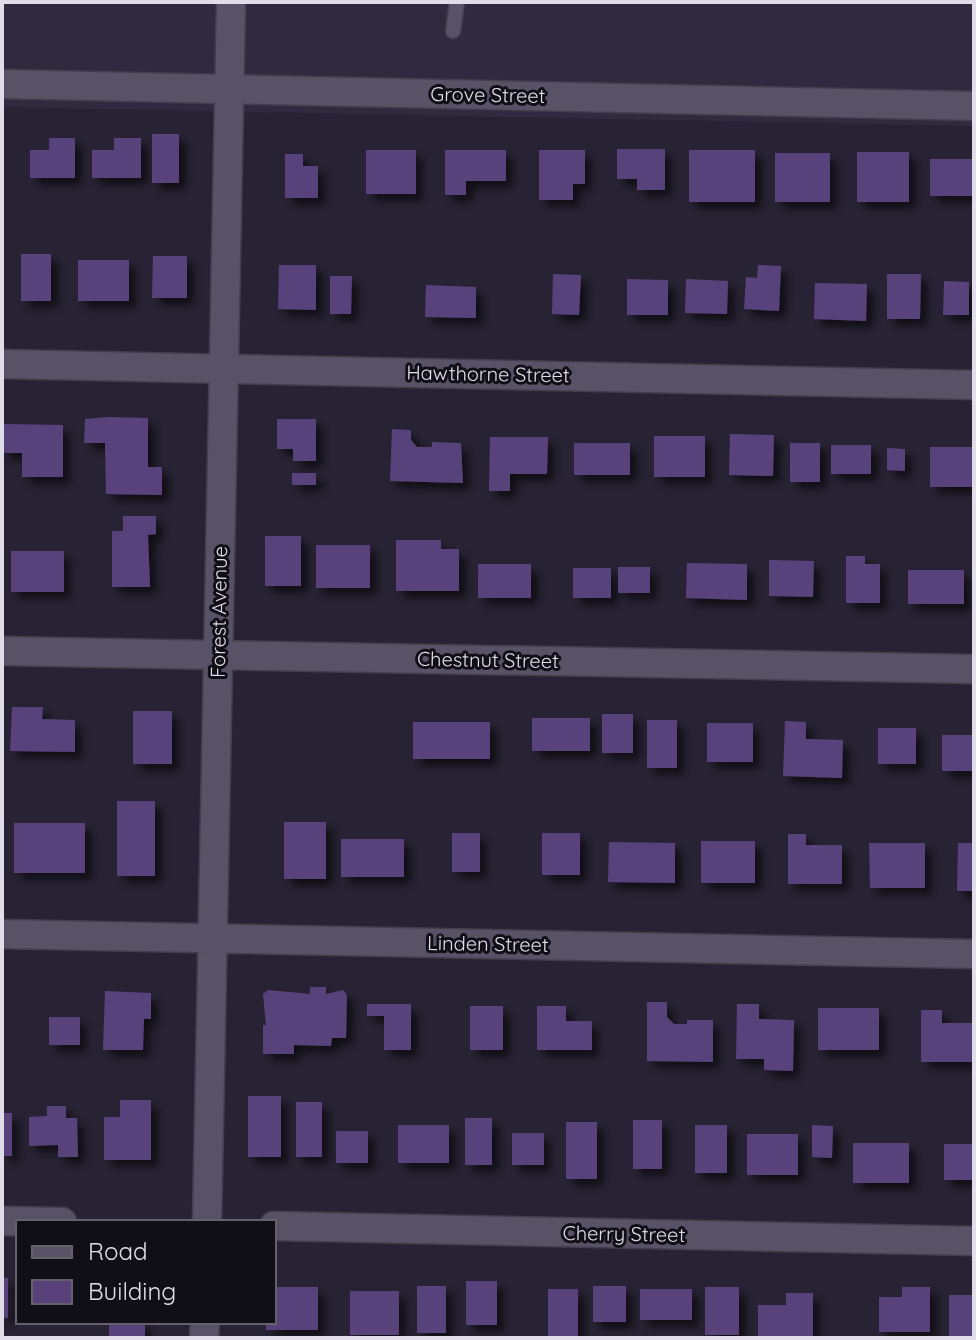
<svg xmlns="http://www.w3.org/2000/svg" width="976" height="1340" viewBox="0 0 976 1340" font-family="Quicksand,sans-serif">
<defs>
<filter id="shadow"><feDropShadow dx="7" dy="7" stdDeviation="4" flood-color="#0009"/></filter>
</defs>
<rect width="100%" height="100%" fill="#282334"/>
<path fill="#302940" d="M2 2H974V126L2 107Z"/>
<path fill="#59427b" filter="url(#shadow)" d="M152 134H179V183H152Z
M49 138H75V178H30V150H49Z
M114 138H141V178H92V150H114Z
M617 149H665V190H637V179H617Z
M366 150H416V194H366Z
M445 150H506V181H466V195H445Z
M539 150H585V184H573V200H539Z
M689 150H755V202H689Z
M857 152H909V202H857Z
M775 153H830V202H775Z
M285 154H303V166H318V198H285Z
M930 159H974V196H930Z
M21 254H51V301H21Z
M153 256H187V298H152Z
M78 260H129V301H78Z
M279 265H316V310L278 309Z
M758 265 781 266 779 311 744 309 746 277 757 278Z
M553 274 581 275 579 315 552 314Z
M887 274H921L920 319H887Z
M330 276H352L351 314H330Z
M627 279 668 280V315H627Z
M686 279 728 281 727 314 685 313Z
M944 281 969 282V315H943Z
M815 283 867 284 866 321 814 319Z
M426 285 476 287V318L425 317Z
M108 417 148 418V467H162V495L106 494 105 443H84L85 419Z
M277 419H316V461H293V449H277Z
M2 424 63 425V477H22V453H2Z
M392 429 411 430V440L417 447H432V442L461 443 463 483 390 481Z
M730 434 774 435 773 476 729 475Z
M654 436H705V477H654Z
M490 437H548L547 474H510V491H489Z
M574 443H630V475H574Z
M790 443H820V482H790Z
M831 445H871V474H831Z
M930 447H974V487H930Z
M887 448 905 449V471L887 470Z
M292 473H316V485H292Z
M123 516H156V534L148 535 150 587H112V531H123Z
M265 536H301V586H265Z
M396 540H441V549H459V591H396Z
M316 545H370V588H316Z
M11 551H64V592H11Z
M846 556H865V564H880V603H846Z
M769 560 814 561 813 597 769 596Z
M687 563 747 564V600L686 598Z
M478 564H531V598H478Z
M618 567H650V593H618Z
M573 568H611V598H573Z
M908 570H964V604H908Z
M12 707H43L42 719 75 720V752L10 751Z
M133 711H172V764H133Z
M602 714H633V753H602Z
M532 718H590V751H532Z
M647 720H677V768H647Z
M785 721 806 722V739L843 740 842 778 783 776Z
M413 722H490V759H413Z
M707 723H753V762H707Z
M878 728H916V764H878Z
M942 735H974V771H942Z
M117 801H155V876H117Z
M284 822H326V879H284Z
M14 823H85V873H14Z
M452 833H480V872H452Z
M542 833H580V875H542Z
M788 834H806V845H842V884H788Z
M341 839H404V877H341Z
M701 841H755V883H701Z
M609 842 675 843V883L608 882Z
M869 843H925V888H870Z
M958 843H974V891H957Z
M310 987H326V994L343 990 347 995 346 1038H332L331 1046 294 1045V1054H263V1025H266L263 994 268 990 310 994Z
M105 991 151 993V1019H144L143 1050H103Z
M647 1002H667V1017L674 1024H687V1020H713V1062L647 1061Z
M367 1004H411V1050H384V1016H367Z
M737 1004H759V1019L794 1020 793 1071 764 1070V1059H736Z
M470 1006H503V1050H470Z
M537 1006H566V1021H592V1050H537Z
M818 1008H879V1050H818Z
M921 1010H942V1023H974V1062H921Z
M49 1017H80V1045H49Z
M248 1096H281V1157H248Z
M120 1100H151V1160H104V1117H120Z
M296 1102H322V1157H296Z
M47 1106H66V1118H77L78 1157H58V1145L29 1146V1117L47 1116Z
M2 1113H12V1156H2Z
M465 1118H492V1165H465Z
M633 1120H662V1169H633Z
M566 1122H597V1179H566Z
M398 1125H449V1163H398Z
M695 1125H727V1173H695Z
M812 1125 833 1126 832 1158 812 1157Z
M336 1131H368V1163H336Z
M512 1133H544V1165H512Z
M747 1134H798V1175H747Z
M853 1143H909V1183H853Z
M944 1144H974V1180H944Z
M2 1278H8V1318H2Z
M466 1281H497V1325H466Z
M417 1286H446V1333H417Z
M593 1286H626V1322H593Z
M274 1287H318V1330H266V1322H274Z
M705 1287H739V1335H705Z
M902 1287H930V1332H879V1297H902Z
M548 1289H578V1338H548Z
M640 1289H692V1320H640Z
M350 1291H399V1335H350Z
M786 1293H813V1337H758V1305H786Z
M949 1295H974V1338H949Z
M109 1322H145V1338H109Z"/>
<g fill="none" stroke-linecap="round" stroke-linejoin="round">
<defs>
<path id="lane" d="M453 31 457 2"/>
<path id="street" d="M2 84 974 106
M2 364 974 385
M2 651 974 669
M2 934 974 954
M2 1221 62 1222
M207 1222 231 2
M274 1226 974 1241
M204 1338 205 1322"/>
</defs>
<use href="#lane" stroke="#433e4c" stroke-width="17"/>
<use href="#street" stroke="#433e4c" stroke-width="31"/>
<use href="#lane" stroke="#585266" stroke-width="14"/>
<use href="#street" stroke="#585266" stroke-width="28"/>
</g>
<g text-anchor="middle" stroke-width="6" stroke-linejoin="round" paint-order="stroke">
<g font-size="20" fill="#e0dde9" stroke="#100e16">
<text transform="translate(488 95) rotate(1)" y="7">Grove Street</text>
<text transform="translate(488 374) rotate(1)" y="7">Hawthorne Street</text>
<text transform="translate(219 612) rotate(-89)" y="7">Forest Avenue</text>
<text transform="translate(488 660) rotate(1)" y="7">Chestnut Street</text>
<text transform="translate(488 944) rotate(1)" y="7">Linden Street</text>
<text transform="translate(624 1234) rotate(1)" y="7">Cherry Street</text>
</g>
</g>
<rect width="976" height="1340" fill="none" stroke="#e0dde9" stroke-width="8"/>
<rect x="16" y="1220" width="260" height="104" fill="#100e16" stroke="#63616a" stroke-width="2"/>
<rect x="32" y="1246" width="40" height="12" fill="#585266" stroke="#63616a" stroke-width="2"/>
<text x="88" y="1260" font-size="24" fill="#e0dde9">Road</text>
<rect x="32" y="1280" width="40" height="24" fill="#59427b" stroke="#63616a" stroke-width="2"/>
<text x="88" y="1300" font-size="24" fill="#e0dde9">Building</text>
</svg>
